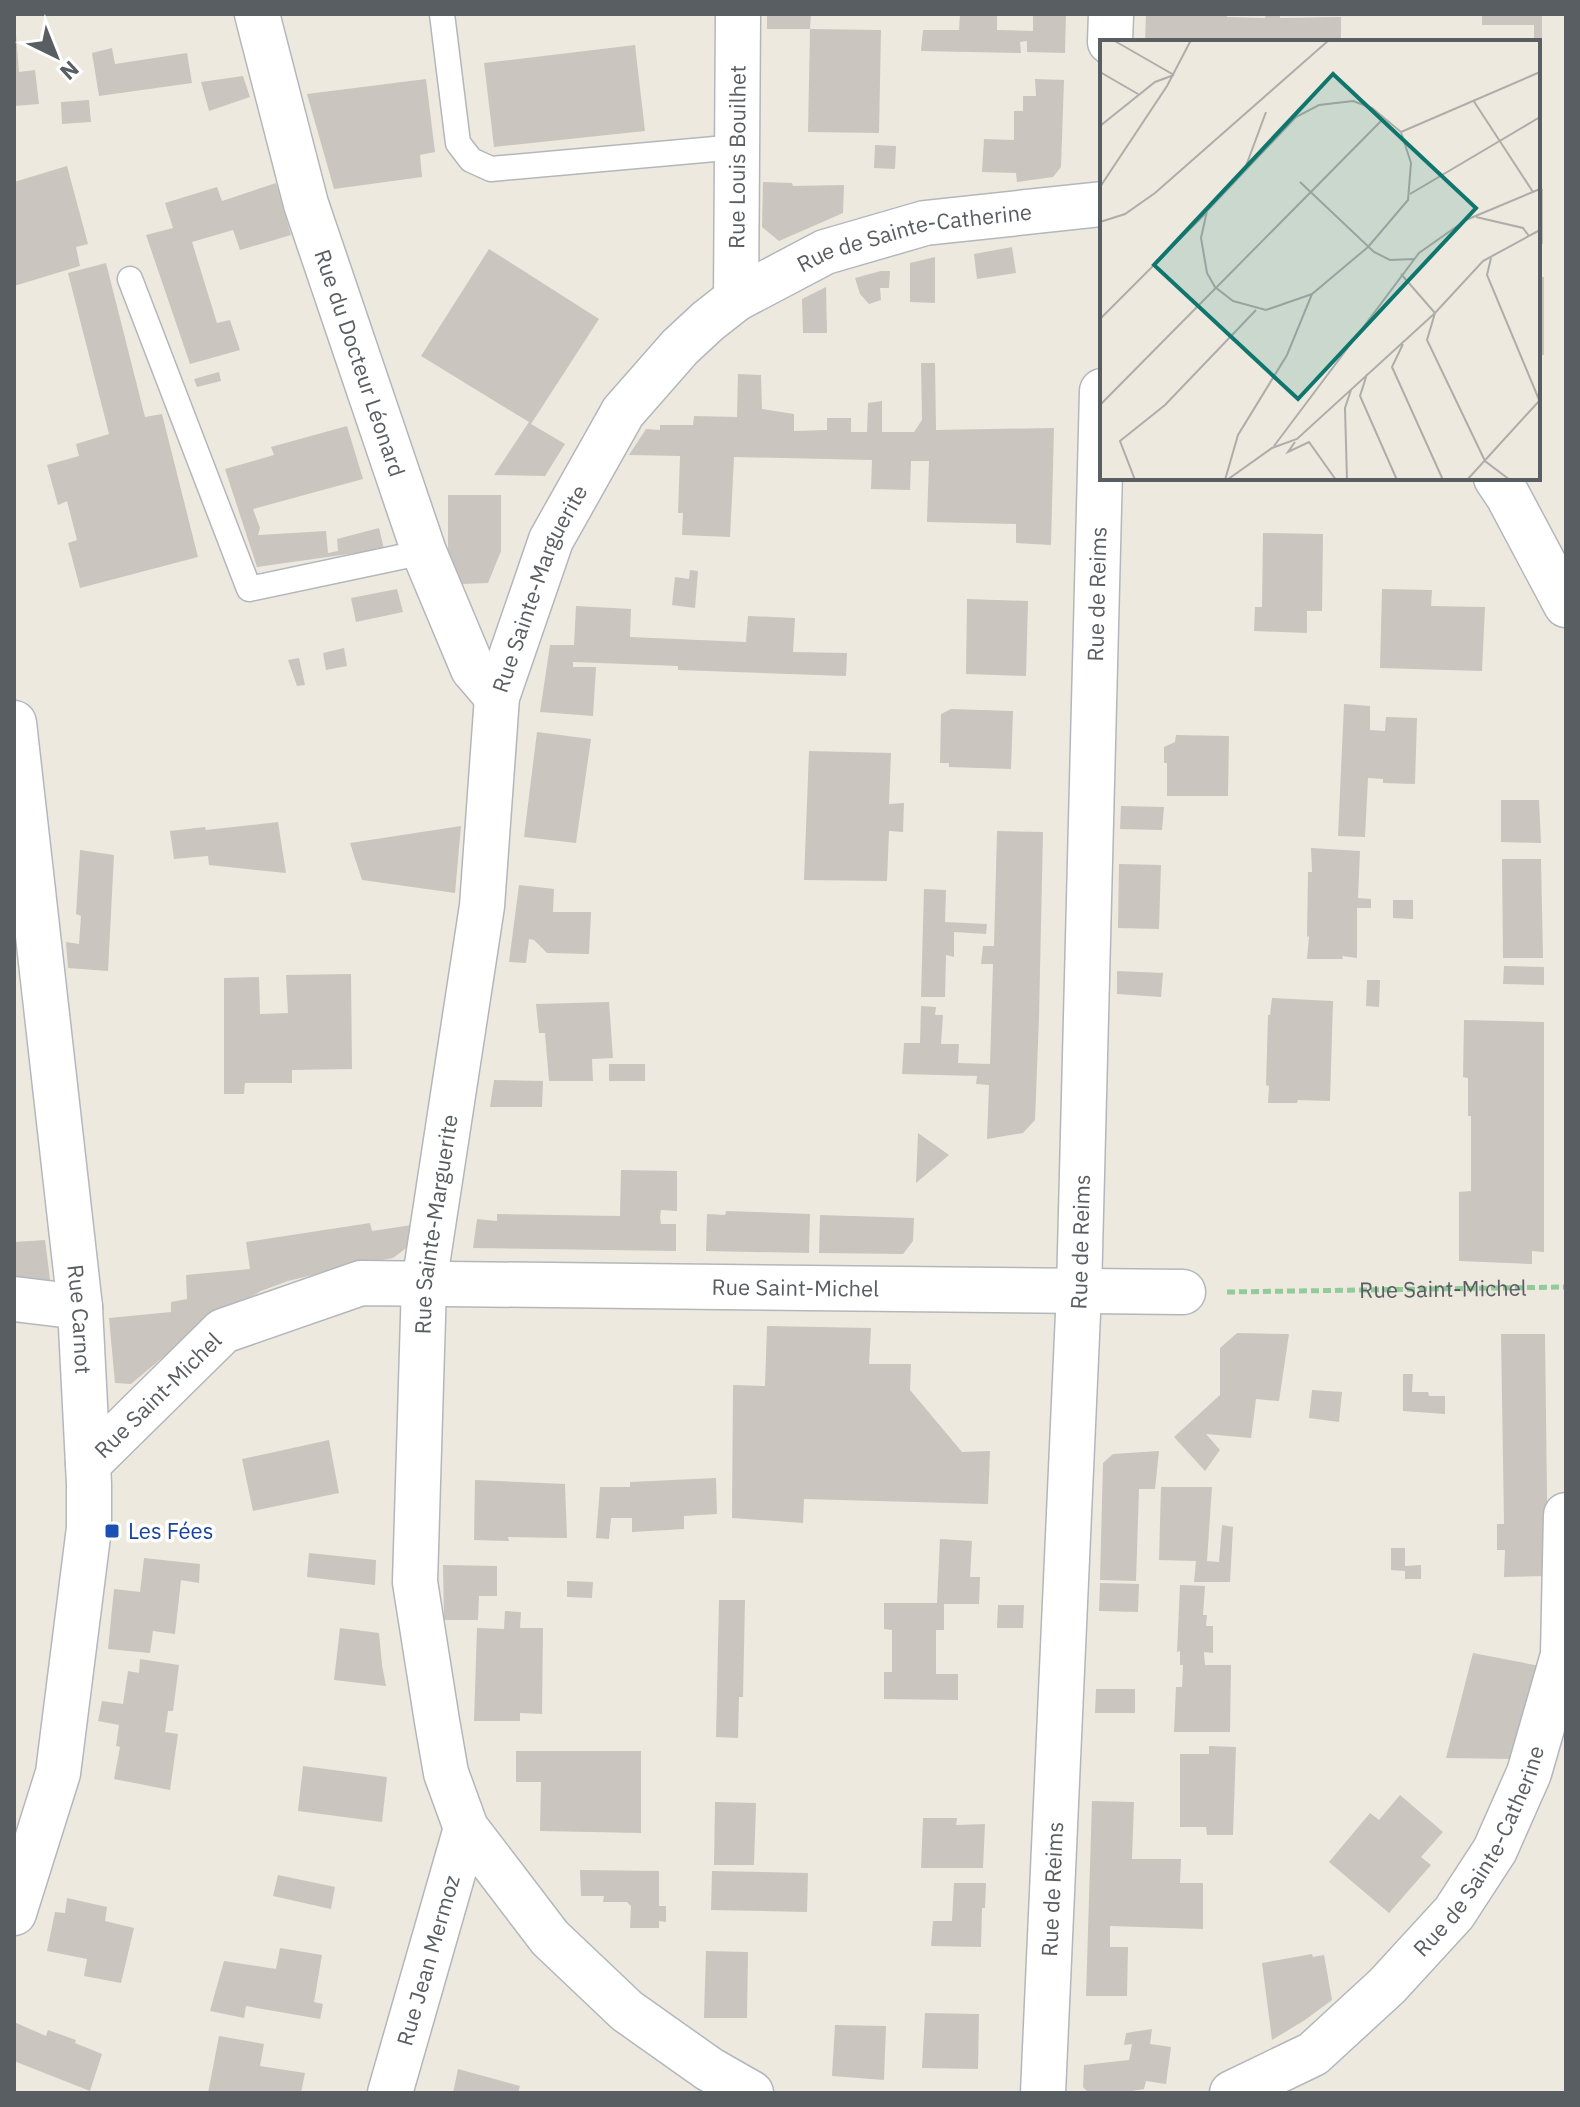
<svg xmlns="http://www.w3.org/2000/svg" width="1580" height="2107" viewBox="0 0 1580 2107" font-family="'IBM Plex Sans',sans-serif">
<rect width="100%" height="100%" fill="#ede9df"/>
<path fill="#cac5bf" d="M767 14H811L810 29 881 30 879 133 808 132 810 29H767Z
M960 14H997V30L1033 31V14H1066L1065 53 1027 52V41L1020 42 1021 53 921 51 923 30H959Z
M1146 14H1227V17L1265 18 1266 14H1280V18L1341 17V42H1145Z
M1482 14H1542V43L1534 42V25H1482Z
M14 35H16L19 72 35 70 39 104 14 106Z
M635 45 645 131 494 147 484 63Z
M112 48 115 64 187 53 192 83 99 96 92 53Z
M1542 50V108H1538V51Z
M243 76 250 97 209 111 201 82Z
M426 79 435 152 420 155 422 177 334 189 307 94Z
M1035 79 1064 80 1061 167 1053 177 1017 182 1016 173 982 172 984 139 1014 140V111H1023V96H1036Z
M89 100 91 122 62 124 61 102Z
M875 145 896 146 895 169 874 168Z
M67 166 88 244 76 247 80 266 14 286V182Z
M763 182 792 183 793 186 844 185 843 213 779 241 762 227Z
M276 183 291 235 240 250 233 230 192 242 217 323 230 320 240 350 190 364 146 235 173 228 165 203 217 187 222 201Z
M1538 188 1543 189V244H1538Z
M1012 247 1016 273 977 279 974 254Z
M489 249 599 319 531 424 565 444 545 476 494 475 529 422 421 356Z
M935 257V303L910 302V263Z
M106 263 145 417 162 414 198 557 80 588 68 543 77 540 67 501 58 505 47 465 79 456 76 444 109 434 68 273Z
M881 271H890L889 288H880L881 300 869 304 860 294 855 278Z
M1538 277H1544V355H1538Z
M826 287 827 333H803L802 299Z
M921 363H935L936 430 1054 428 1051 545 1016 543V524L927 522 929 461H911L910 490 871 489 872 460 734 457 730 537 682 535 683 513H678L680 456 629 455 646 429 660 430V425H693L694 416 737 417 738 374 761 375 762 409 794 414V431L827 430V418H851V432H867L868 403 882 401V432H914L922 420Z
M219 372 221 381 197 387 194 379Z
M347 426 363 479 253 509 260 528 258 535 326 531 328 553 338 551 337 539 379 528 384 549 257 567 225 469 274 455 271 447Z
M448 495H501V551L488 583 462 584 448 552Z
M1263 533 1323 534 1322 611H1307V633L1254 631 1255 607H1262Z
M690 570 698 571 695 608 672 605 675 577 689 579Z
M397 589 403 612 356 622 351 598Z
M1382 589 1432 590 1431 606 1485 607 1482 671 1380 668Z
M967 599 1028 601 1026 676 966 674Z
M576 606 631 609 630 637 746 642 748 616 795 618 793 652 847 653 846 676 678 670V666L573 662V667H596L593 716 540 712 550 645H574Z
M344 648 347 666 326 670 323 653Z
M299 658 305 685 297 686 288 660Z
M1344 704 1370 706V730L1385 731 1386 717 1417 718 1415 784 1383 783V779L1368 778 1365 837 1338 836Z
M951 709 1013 711 1011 769 949 767V763H940L941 714Z
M537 732 591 739 576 843 524 837Z
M1176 735 1229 736 1228 796H1167V763H1164V747L1175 742Z
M809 751 891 753 889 804 904 803 903 832 889 831 887 881 804 880Z
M1501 800H1539L1541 843 1501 842Z
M1121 806 1164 807 1162 830 1120 829Z
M278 822 286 873 209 865 208 856 174 859 170 831 205 827 206 830Z
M461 826 455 893 362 880 350 843Z
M997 831 1043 832 1039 1017 1035 1120 1023 1133 987 1139 989 1085 976 1084 977 1076 902 1074 904 1043H920L921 1006 936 1007 935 1015H943L941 1044H959L958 1063 990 1064 993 964H981L983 946H994Z
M1311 848 1360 851 1358 898 1371 899V908H1357V958L1342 956 1343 959H1307L1309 936 1307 937 1308 872H1312Z
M80 850 114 855 108 971 68 968 66 942 79 944 81 916 76 914Z
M1502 859H1541L1543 958H1503Z
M1119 864 1161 865 1159 929 1118 928Z
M519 885 554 889 553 912H591L589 954 547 953 534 940 529 939 526 963 509 962Z
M924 889 946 890 945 922 987 924 986 934 954 932V957L946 955 945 997H921Z
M1393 900H1413V919L1393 918Z
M1504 966 1544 967V985L1503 984Z
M1117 971 1163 973 1161 997 1117 994Z
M351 974 352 1069 292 1070V1083H245L244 1094H224V978L259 977 260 1014 288 1013 286 975Z
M1367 980H1380L1379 1007 1366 1006Z
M1272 998 1333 1001 1330 1101 1298 1100 1297 1103H1268L1269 1086 1266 1085 1268 1015H1270Z
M609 1002 613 1058 592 1059 593 1081H549L545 1033H539L536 1004Z
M1464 1020 1544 1022V1252L1532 1251V1264L1459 1261V1192L1471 1191V1116H1468V1078L1463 1077Z
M609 1064H645V1081H609Z
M494 1080 543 1081 542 1107H490Z
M918 1133 949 1155 916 1183Z
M621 1170 677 1171V1211L661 1210 660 1217 661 1224H676V1251L473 1248 477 1219 497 1221V1214L620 1216Z
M726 1211 810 1214 809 1253 706 1251 707 1214 725 1215Z
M820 1215 914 1218 913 1241 903 1254 819 1253Z
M370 1223 372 1231 412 1225 409 1246 393 1258 345 1267 288 1281 261 1291 193 1332 131 1384 115 1383 109 1318 171 1312V1302L187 1299 186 1275 250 1269 246 1242Z
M45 1240 52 1295 14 1293V1242Z
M767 1326 871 1328 869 1364H911L910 1390 962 1452 990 1451 988 1504 804 1499 803 1523 732 1518 733 1385 765 1386Z
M1237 1333 1289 1334 1279 1401 1256 1399 1251 1438 1206 1434 1220 1450 1205 1471 1174 1437 1220 1395V1348Z
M1501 1334H1545L1548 1576 1504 1577 1505 1550H1497V1524H1504Z
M1403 1374H1413L1412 1392H1428L1429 1396H1445V1414L1403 1411Z
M1312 1390 1342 1392 1339 1422 1309 1418Z
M329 1440 339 1493 253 1511 242 1459Z
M1159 1451 1155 1489H1139L1136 1581 1100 1580 1103 1463 1113 1454Z
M716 1478 717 1514 684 1516V1529L632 1532V1518H611L609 1539 596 1538 600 1487H630V1482Z
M475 1480 565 1484 567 1538 508 1537 509 1541 474 1540Z
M1161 1487H1212L1207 1561 1219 1562 1222 1525 1233 1527 1230 1582H1194L1196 1561 1159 1560Z
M940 1539 972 1541 970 1577H980L979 1604H944V1630H936V1674H958V1700L884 1699V1672H892V1630L884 1629V1603H937Z
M1391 1548H1405V1566L1421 1565V1579H1405V1571L1391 1570Z
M309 1553 376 1560 375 1585 307 1577Z
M144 1558 200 1564 199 1583 181 1580 175 1634 153 1631 150 1653 108 1649 114 1589 140 1592Z
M443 1565 497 1566V1596H479L478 1620H444Z
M567 1581 593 1582 592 1598 567 1597Z
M1100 1583 1139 1584 1138 1612 1099 1611Z
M1180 1585 1205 1586 1203 1615H1207L1206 1626H1213V1653L1204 1652 1205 1665H1231L1230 1732H1174L1176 1687H1182L1183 1665H1180V1651L1177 1652Z
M719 1600H745L743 1697H739L738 1738 716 1737Z
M998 1605H1024L1023 1628H997Z
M505 1611 521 1612 520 1628H543L542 1714 520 1713V1721H474L477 1628 504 1629Z
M340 1628 379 1633 382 1665 386 1686 334 1680Z
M1473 1653 1540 1666 1513 1759 1446 1758Z
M140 1659 179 1665 173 1711H168L165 1732 178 1734 170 1790 114 1779 120 1747 116 1746 119 1725 98 1721 102 1701 123 1704 128 1671 139 1673Z
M1096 1689H1135V1713H1095Z
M1209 1746 1236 1747 1233 1835H1207L1206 1827H1180V1754H1209Z
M516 1751H641V1833L540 1831 541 1782H516Z
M303 1766 387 1777 382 1822 298 1811Z
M1400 1795 1443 1832 1421 1857 1431 1865 1389 1913 1329 1862 1370 1813 1379 1820Z
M1092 1801 1134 1802 1132 1859H1181L1180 1883H1203V1929L1110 1926V1947H1128L1127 1996H1086Z
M715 1802 756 1803 754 1865H714Z
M923 1818H957L956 1825 985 1824 983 1868H921Z
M580 1870 659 1871V1906H666V1922L659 1921V1928H630L631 1906 627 1902H603L604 1896H581Z
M712 1871 808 1873 807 1912 711 1910Z
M278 1875 335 1887 331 1909 273 1896Z
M954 1883H986L985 1908H982L981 1947 931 1946 933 1921H952Z
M67 1898 107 1907 105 1921 134 1928 121 1983 84 1976 87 1959 47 1951 55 1912 65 1913Z
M280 1948 322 1955 314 2002 323 2004 320 2019 246 2006 244 2018 210 2011 224 1961 276 1969Z
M706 1951 748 1952 747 2018H704Z
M1312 1954 1313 1957 1324 1955 1332 2000 1305 2020 1272 2040 1262 1963Z
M925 2013 979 2014 978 2069 922 2068Z
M14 2022 46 2036 48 2030 76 2040 75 2043 102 2054 90 2091 14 2061Z
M835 2025 886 2026 884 2080 832 2076Z
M1152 2029 1150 2044 1171 2047 1166 2084 1146 2081 1144 2089 1120 2093H1089L1083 2087 1084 2065 1129 2060 1132 2044 1124 2045 1126 2033Z
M219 2036 264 2044 260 2066 305 2073 301 2093H208Z
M458 2069 520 2086 518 2093H453Z"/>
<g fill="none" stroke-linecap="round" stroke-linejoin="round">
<defs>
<path id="lane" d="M442 14 458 143 471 160 491 169 737 147
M130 279 249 589 424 552"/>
<g id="street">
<path id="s2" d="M257 14 306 204 424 552 473 669 497 697"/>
<path d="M1110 42 1111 14"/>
<path id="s3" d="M736 299 738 14"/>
<path d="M1496 478 1508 496 1566 605"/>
<path d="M14 1299 80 1307"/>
<path id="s4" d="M88 1464 223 1331 361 1283 1183 1292"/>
<path id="s5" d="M390 2093 466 1828"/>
<path id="s6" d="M751 2093 709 2069 627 2011 550 1938 466 1828 446 1773 437 1721 415 1582 424 1284 482 906 497 697 551 540 623 412 680 347 708 321 736 299 825 252 925 223 1102 204"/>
<path id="s7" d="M1043 2093 1079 1291 1102 391"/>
<path id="s8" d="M1232 2093 1313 2054 1387 1986 1454 1913 1495 1850 1529 1773 1563 1655 1566 1515"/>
</g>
<g id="secondary">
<path id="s9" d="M14 723 80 1307 89 1484V1528L58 1773 14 1913"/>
</g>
</defs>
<use href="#lane" stroke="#b3b7bc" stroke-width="27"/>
<use href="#street" stroke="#b3b7bc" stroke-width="47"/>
<use href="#secondary" stroke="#b4b8be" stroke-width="47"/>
<path stroke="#92ca9c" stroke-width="5" stroke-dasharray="8 4" stroke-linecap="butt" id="s1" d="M1227 1292 1566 1287"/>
<use href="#lane" stroke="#fff" stroke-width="24"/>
<use href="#street" stroke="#fff" stroke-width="44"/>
<use href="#secondary" stroke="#fff" stroke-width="44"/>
</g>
<rect fill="#1a4fb4" stroke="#fff" stroke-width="3" x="104" y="1523" width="16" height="16" rx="4"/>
<g text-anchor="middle" stroke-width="7" stroke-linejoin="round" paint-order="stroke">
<g font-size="22" fill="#595e62" stroke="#fff">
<text dy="8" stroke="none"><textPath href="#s3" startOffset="142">Rue Louis Bouilhet</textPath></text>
<text dy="8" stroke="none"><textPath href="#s6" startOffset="2200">Rue de Sainte-Catherine</textPath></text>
<text dy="8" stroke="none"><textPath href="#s2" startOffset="364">Rue du Docteur Léonard</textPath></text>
<text dy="8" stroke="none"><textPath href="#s6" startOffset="1652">Rue Sainte-Marguerite</textPath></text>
<text dy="8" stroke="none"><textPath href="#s7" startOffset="1500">Rue de Reims</textPath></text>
<text dy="8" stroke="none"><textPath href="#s6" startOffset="1004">Rue Sainte-Marguerite</textPath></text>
<text dy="8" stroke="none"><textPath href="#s7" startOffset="852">Rue de Reims</textPath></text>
<text dy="8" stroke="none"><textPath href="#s4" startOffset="770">Rue Saint-Michel</textPath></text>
<text dy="8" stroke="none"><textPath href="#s1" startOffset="216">Rue Saint-Michel</textPath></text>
<text dy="8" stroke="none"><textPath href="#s9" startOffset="600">Rue Carnot</textPath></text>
<text dy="8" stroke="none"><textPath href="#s4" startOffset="98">Rue Saint-Michel</textPath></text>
<text dy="8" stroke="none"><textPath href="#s8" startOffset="356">Rue de Sainte-Catherine</textPath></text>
<text dy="8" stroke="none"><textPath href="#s7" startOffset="204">Rue de Reims</textPath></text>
<text dy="8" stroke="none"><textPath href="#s5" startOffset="138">Rue Jean Mermoz</textPath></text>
</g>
<g font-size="22" fill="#164399" stroke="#fff" text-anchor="start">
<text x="128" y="1539">Les Fées</text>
</g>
</g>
<g transform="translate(1100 40)">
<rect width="440" height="440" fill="#ede9df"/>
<path fill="none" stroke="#aeada9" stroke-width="2" d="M13 0 74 35M0 32 38 54M373 60 433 152M253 61 272 68 301 92 311 123 308 160 268 207 212 254 166 270 133 261 115 247 107 233 101 198 107 171 196 77 219 65ZM198 72 234 32M0 86 55 42 74 35M301 92 440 32M146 126 166 72M200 142 274 212 290 220 314 219M0 147 67 46 91 0M310 154 440 77M376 177 423 188 429 196M0 182 25 174 55 153 229 0M391 218 387 235 440 362M301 234 335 273 327 300 385 421 410 440M0 279 107 172M303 304 292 327 343 440M267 334 260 356 297 440M0 365 284 78M195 402 188 412 209 402 236 440M174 406 319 213 366 180 440 149M35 440 20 401 65 365 156 270M125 440 138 395 187 315 212 254M127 440 172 408 197 399 335 273 383 221 440 190M247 440 245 368 251 350M367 440 440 360"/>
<path fill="#0f766e" fill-opacity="0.15" stroke="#0f766e" stroke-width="4" d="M233 34 376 168 198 359 54 225Z"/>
<rect width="440" height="440" fill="none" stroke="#595e62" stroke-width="4"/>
</g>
<rect width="1580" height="2107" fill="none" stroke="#595e62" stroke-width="32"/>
<g transform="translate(56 56) rotate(137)" stroke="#ffffff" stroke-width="6" paint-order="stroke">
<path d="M0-6L14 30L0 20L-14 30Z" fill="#595e62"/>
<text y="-12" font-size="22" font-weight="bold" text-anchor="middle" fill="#595e62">N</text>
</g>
</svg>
